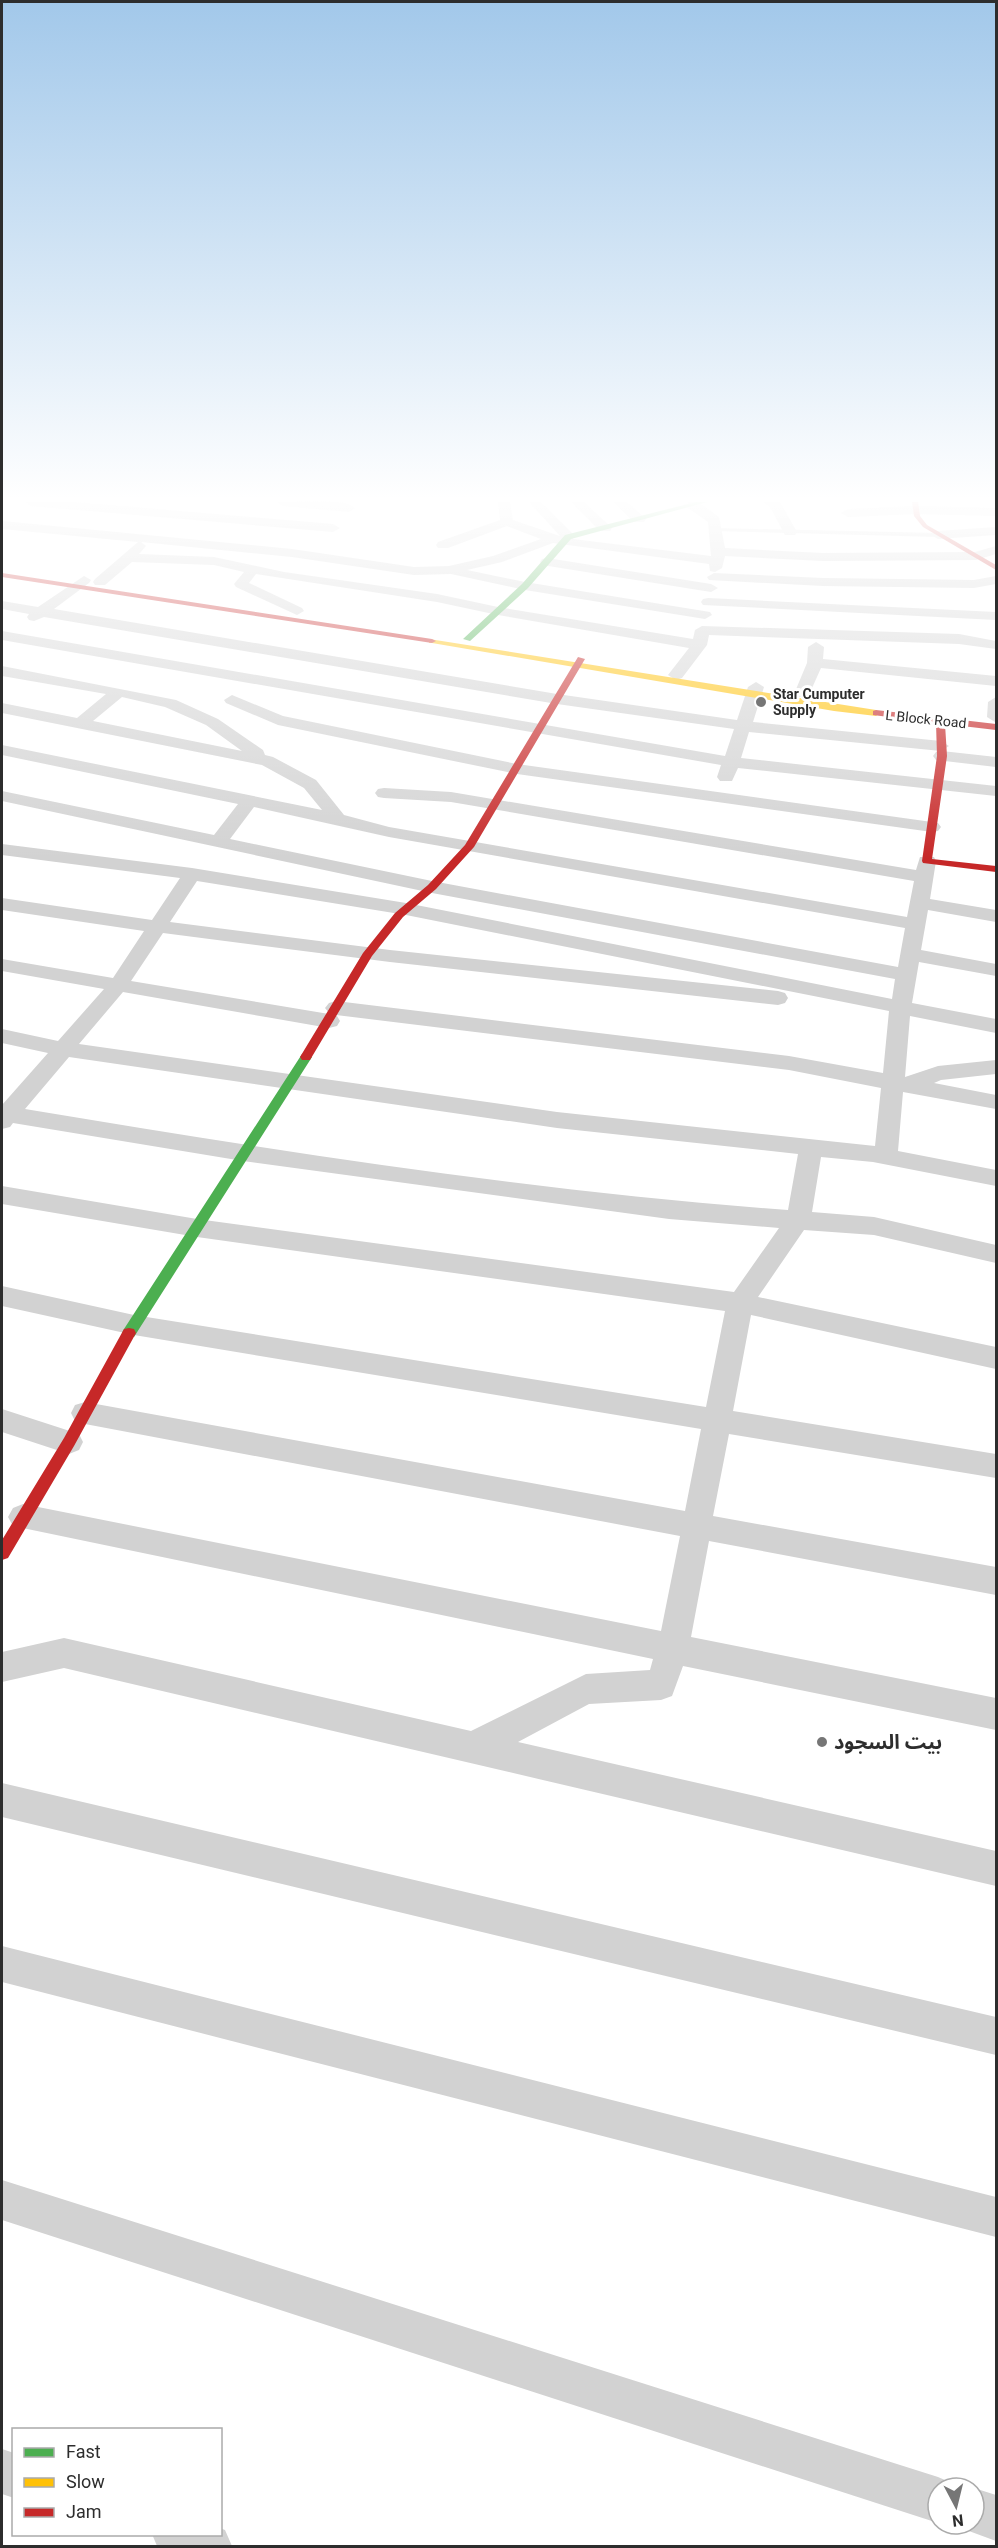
<svg xmlns="http://www.w3.org/2000/svg" width="998" height="2548" viewBox="0 0 998 2548" font-family="Roboto,'Noto Sans Arabic',sans-serif">
<rect width="100%" height="100%" fill="#fff"/>
<g fill="none" stroke-linecap="round" stroke-linejoin="round">
<path fill="#d2d2d2" fill-rule="evenodd" d="M712 528 938 533 942 535 938 537 714 531 712 530Z"/>
<path fill="#d2d2d2" fill-rule="evenodd" d="M25 502H75L333 524 340 528 333 532 31 506Z
M277 502C294 502 344 497 355 508L349 512 283 506Z
M498 502H510L513 520 560 536 529 502H541L573 534V539L711 556 708 522 688 508 687 505 688 502H698L719 517 725 548 823 553 975 552 996 546V554L976 560 823 561 725 556 722 568 715 572 710 571 709 564 553 543 502 562 467 570 525 582 710 612 712 615 705 619 525 590 451 574 414 575 292 557 141 542 146 546 139 554 214 557 284 572 437 594 498 607 693 639 695 630 702 626 959 634 996 641V649L959 644 709 635 707 645 682 678 676 680 668 675 689 648 498 615 437 602 256 574 249 583 302 608 304 611 297 615 236 587 234 584 244 572 214 565 132 562 105 585H95L93 582 95 579 138 542 2 529V521L292 549 414 567 449 566 493 556 541 539 507 526 448 548H438L436 545 438 542 500 520Z
M571 502H584L612 528 610 531H600Z
M613 502H627L646 519 644 522H634Z
M763 502H780L797 532 795 535H785L770 507Z
M916 506 996 508V516L916 514 848 517 841 513 848 509Z
M996 527V535L938 539 931 535 938 531Z
M547 558 711 584 718 588 711 592 542 565 540 562 542 559Z
M714 573 823 578 974 580 996 576V584L974 588 823 586 709 580 707 577Z
M84 576 91 580 89 583 54 609 557 694 737 720 748 687 756 682 764 687 753 722 941 741 949 746 941 751 749 732 741 758 996 786V796L738 768 732 781H720L717 777 721 765 2 640V631L725 756 734 729 557 704 44 617 34 621 29 620 27 617 29 614 2 609V601L38 607Z
M708 598 996 612V620L703 605 701 602 703 599Z
M816 642 824 647 823 659 996 676V686L821 668 808 697H796L794 694 807 663 808 647Z
M2 666 176 700 218 719 263 750 265 755 273 757 316 780 344 815 389 827 907 917 914 881 451 802 384 798 378 797 375 793 378 789 384 788 451 792 916 870 920 857H934L936 861 930 899 996 910V922L928 910 921 950 996 964V976L919 962 912 1003 996 1019V1033L910 1016 905 1077 938 1066 996 1060V1074L941 1080 934 1083 996 1095V1109L903 1092 898 1151 996 1170V1186L873 1162 821 1157 812 1212 874 1217 996 1245V1263L874 1235 804 1230 758 1297 996 1347V1369L751 1315 733 1411 996 1454V1478L729 1434 713 1516 996 1567V1595L709 1541 691 1637 996 1698V1730L683 1666 672 1696 661 1700 589 1704 518 1742 996 1851V1886L64 1668 2 1682V1652L64 1638 471 1731 586 1674 650 1670 653 1659 13 1526 8 1517 13 1508 23 1504 661 1631 680 1536 85 1424 75 1421 71 1413 75 1405 85 1402 685 1511 701 1429 134 1335 2 1306V1286L134 1315 706 1407 725 1311 197 1237 2 1204V1186L197 1219 734 1292 779 1228 669 1219 243 1161 13 1123 10 1127 2 1129V1105L48 1053 2 1043V1029L58 1041 104 989 2 971V959L113 978 144 931 2 910V898L152 920 180 878 2 855V844L192 868 406 903 892 999 895 979 432 893 2 801V791L214 835 238 804 2 755V745L322 810 304 788 262 765 2 713V703L77 718 106 694 2 676ZM122 697 165 707 206 725 242 751 93 721ZM254 807 389 837 905 928 898 967 432 881 230 839ZM197 881 406 915 889 1011 883 1073 789 1056 336 1001 329 1003 325 1008 329 1013 336 1015 789 1070 881 1088 875 1146 557 1112 79 1044 123 992 329 1028 337 1026 340 1021 337 1016 329 1014 131 981 163 933 390 962 778 1005 785 1003 788 998 785 993 778 991 390 950 170 922ZM69 1057 557 1128 798 1154 788 1210C532 1191 278 1151 25 1109Z
M232 695 283 716 517 764 932 822 938 823 941 827 938 831 932 832 517 774 278 725 226 703 224 700Z
M996 697V722H995L987 717 988 702Z
M942 751 996 757V767L936 760 933 756 936 752Z
M2 1409 79 1434 83 1442 79 1450 69 1454 2 1432Z
M2 1783 996 2017V2055L2 1817Z
M2 1946 996 2197V2237L2 1982Z
M2 2180 938 2477 954 2484 956 2488H938V2523L2 2220Z
M2 2449 14 2453V2498L2 2494Z
M974 2488 996 2495V2541L958 2527 956 2524H974Z
M220 2528 225 2530 232 2546H157L152 2534H220Z"/>
<path fill="#4caf50" fill-rule="evenodd" d="M696 502H707L571 539 528 588 470 641 463 639 522 584 565 535Z
M306 1053 312 1057 134 1337H124L122 1333 124 1329 302 1054Z"/>
<path fill="#ffc107" fill-rule="evenodd" d="M429 639 876 710 880 713 876 716 834 711 432 643H429Z"/>
<path fill="#c62828" fill-rule="evenodd" d="M912 502H918L920 516 927 525 996 565V570L923 527 914 516Z
M2 573 432 639 436 641 432 643 2 577Z
M578 657 585 659 474 847 436 889 403 917 372 956 310 1060H302L300 1057 363 953 395 913 428 885 465 845Z
M876 710 996 724V730L945 724 947 756 932 859 996 866V872L923 863 922 861 937 756 936 723 873 715V711Z
M129 1328 134 1329 136 1333 74 1446 8 1558 2 1560V1540L64 1438 124 1329Z"/>
</g>
<linearGradient id="sky" x2="0" y2="1"><stop stop-color="#a2c8ea"/><stop offset="0.58" stop-color="#fff"/><stop offset="1" stop-color="#fff" stop-opacity="0"/></linearGradient>
<rect width="998" height="859" fill="url(#sky)"/>
<g fill="#767676" stroke="#fff" stroke-width="2">
<circle cx="761" cy="702" r="6"/>
<circle cx="822" cy="1742" r="6"/>
</g>
<g text-anchor="middle" stroke-width="6" stroke-linejoin="round" paint-order="stroke">
<g font-size="14" font-weight="bold" fill="#2d2d2d" stroke="#fff" text-anchor="start">
<text x="773" y="699">Star Cumputer<tspan x="773" dy="16">Supply</tspan></text>
</g>
<g font-size="14" fill="#2d2d2d" stroke="#fff">
<text transform="translate(926 719) rotate(6)" y="5">L Block Road</text>
</g>
<g font-size="20" font-weight="bold" fill="#2d2d2d" stroke="#fff" text-anchor="start">
<text x="834" y="1749">بیت السجود</text>
</g>
</g>
<rect width="998" height="2548" fill="none" stroke="#2d2d2d" stroke-width="6"/>
<rect x="12" y="2428" width="210" height="108" fill="#ffffff" stroke="#ababab" stroke-width="1.5"/>
<rect x="24" y="2448" width="30" height="9" fill="#4caf50" stroke="#ababab" stroke-width="1.5"/>
<text x="66" y="2458" font-size="18" fill="#2d2d2d">Fast</text>
<rect x="24" y="2478" width="30" height="9" fill="#ffc107" stroke="#ababab" stroke-width="1.5"/>
<text x="66" y="2488" font-size="18" fill="#2d2d2d">Slow</text>
<rect x="24" y="2508" width="30" height="9" fill="#c62828" stroke="#ababab" stroke-width="1.5"/>
<text x="66" y="2518" font-size="18" fill="#2d2d2d">Jam</text>
<g transform="translate(956 2506) rotate(173)"><circle r="28" fill="#ffffff" stroke="#ababab" stroke-width="1.5"/>
<path d="M0-4.5L10 22L0 15L-10 22Z" fill="#767676"/>
<text y="-9" font-size="16" font-weight="bold" text-anchor="middle" fill="#2d2d2d">N</text>
</g>
</svg>
